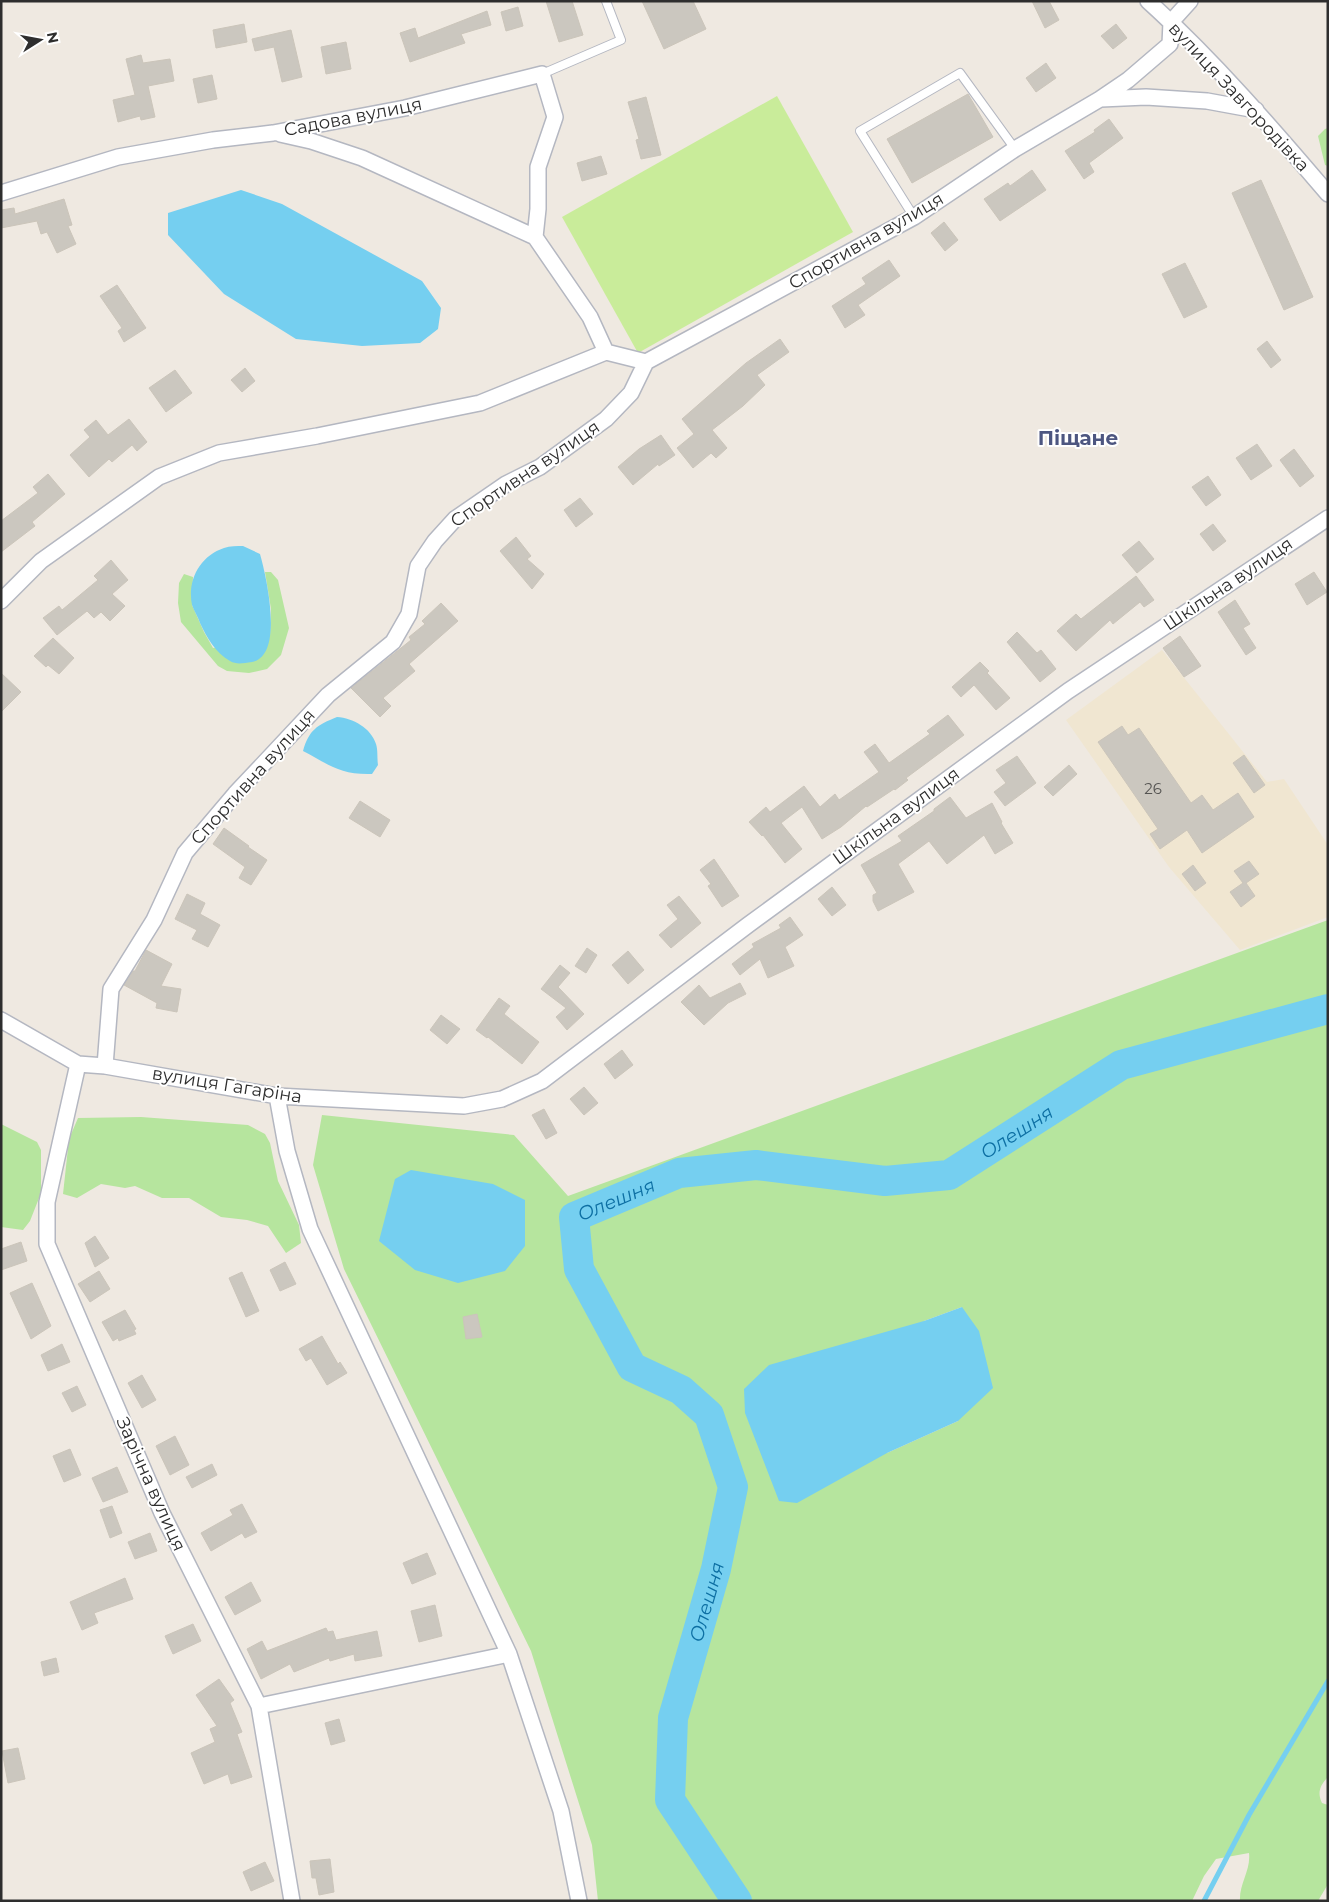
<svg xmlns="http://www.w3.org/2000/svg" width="1329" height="1902" viewBox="0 0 1329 1902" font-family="Montserrat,sans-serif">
<rect width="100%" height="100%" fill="#efe9e1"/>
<path fill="#f0e6d1" d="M1162 650 1267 782 1284 779 1328 845V917L1240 950 1169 867 1066 720Z"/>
<path fill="#b6e59e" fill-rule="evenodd" d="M1328 128V166L1325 165 1318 136 1325 129Z
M265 572H271L278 580 289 628 281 655 267 669 249 673 227 671 218 666 181 622 178 603 179 583 184 574 193 577 192 605 204 632 213 648 270 636 271 609Z
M1328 920V1777C1320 1785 1317 1793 1322 1803L1328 1805V1884L1318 1901H1240C1239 1884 1251 1870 1249 1853L1216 1859 1204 1876 1192 1901H598L592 1845 531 1651 344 1269 313 1165 322 1115 514 1135 568 1196ZM962 1307 958 1421 887 1453 924 1321Z
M141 1117 248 1125 265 1134 270 1143 278 1181 299 1225 301 1243 286 1253 268 1226 247 1220 221 1217 189 1198H162L135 1186 125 1188 101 1184 77 1198 63 1194 69 1139 78 1118Z
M1 1124 37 1142 41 1150V1193L30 1221 23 1230 1 1227Z"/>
<path fill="#c9ec9a" d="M777 96 853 232 638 353 562 217Z"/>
<path fill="#75cff0" d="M241 190 282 204 422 281 441 308 438 329 420 343 362 346 296 339 224 294 168 235V213Z
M243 546 260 554C266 575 285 656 252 662 243 663 237 665 230 661 215 652 207 638 200 623 198 617 194 611 192 605 187 580 200 556 224 548 230 546 237 546 243 546Z
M337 717C353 718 371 728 376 744 378 750 377 758 378 765L372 774C340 775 330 765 303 751 309 730 317 725 337 717Z
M411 1170 493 1184 525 1200V1246L505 1271 458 1283 415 1270 379 1241 395 1179Z
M962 1307 979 1331 993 1388 958 1421 887 1453 797 1503 779 1501 745 1413 744 1389 769 1365 924 1321Z"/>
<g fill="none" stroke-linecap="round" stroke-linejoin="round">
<path stroke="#75cff0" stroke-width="5" d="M1204 1901 1249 1815 1328 1681"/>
<path stroke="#75cff0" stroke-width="30" id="s1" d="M737 1901 670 1800 673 1718 716 1569 733 1487 709 1415 681 1390 632 1367 579 1269 574 1217 679 1173 756 1165 885 1181 949 1175 1121 1065 1328 1009"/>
</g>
<path fill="#cbc7bf" stroke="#cbc5ba" d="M546 1H572L583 35 559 42Z
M642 1H693L706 29 664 49Z
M1032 1H1049L1059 20 1045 28Z
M518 7 523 26 506 31 501 12Z
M487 11 491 25 461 34 465 43 410 62 400 33 415 28 418 38Z
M244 24 247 42 216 48 213 30Z
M1116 24 1127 38 1113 49 1101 36Z
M291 30 302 77 282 82 274 47 255 51 252 39Z
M346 42 351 69 326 74 321 47Z
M141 55 143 63 170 59 174 81 148 86 155 117 141 120 140 116 118 122 113 100 135 95 126 59Z
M1046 63 1056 78 1036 92 1026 78Z
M212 75 217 99 198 103 193 79Z
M968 94 993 137 912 183 887 139Z
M646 97 661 155 641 159 636 140 639 139 628 102Z
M1109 119 1123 138 1089 163 1094 172 1084 179 1065 151 1095 132 1094 130Z
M601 156 607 174 582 181 577 163Z
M1032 170 1046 190 1000 221 984 199 1008 183 1010 186Z
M1261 180 1313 297 1284 310 1232 193Z
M64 199 72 225 68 226 76 244 57 253 47 232 41 234 37 221 1 228V210L14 208 15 214Z
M944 222 958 240 945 251 931 233Z
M889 260 900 276 858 305 865 315 845 328 832 306 866 284 862 278Z
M1185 263 1207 307 1184 318 1162 274Z
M117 285 146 328 124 342 118 331 122 328 100 296Z
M780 339 789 352 757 375 765 385 743 406 712 430 727 448 716 458 711 453 693 468 677 448 694 434 682 419 746 363Z
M1267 341 1281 360 1271 368 1257 349Z
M245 368 255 381 242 392 231 380Z
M175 370 192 393 166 412 149 388Z
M129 419 147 442 137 451 132 445 112 462 109 459 89 477 70 455 90 437 84 430 96 420 108 435Z
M661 435 675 455 659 466 658 464 633 485 618 467 639 449Z
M1257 444 1272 466 1251 480 1236 458Z
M1294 449 1314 476 1300 487 1280 460Z
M48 474 65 494 32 522 35 526 1 552V521L38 493 33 487Z
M1208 476 1221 495 1206 506 1192 487Z
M580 498 593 514 576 527 564 510Z
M1213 524 1226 541 1213 551 1200 534Z
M516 537 531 556 527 559 544 574 532 589 500 551Z
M1139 541 1154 559 1137 573 1122 555Z
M111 560 128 580 112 594 125 606 110 621 101 612 94 618 87 611 57 635 43 618 59 606 62 610 98 580 94 576Z
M1314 572 1327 592 1307 605 1295 584Z
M1136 576 1154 600 1144 607 1140 602 1113 624 1110 620 1076 651 1057 631 1076 614 1081 619Z
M1235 600 1250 624 1243 628 1256 648 1246 655 1218 612Z
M441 603 458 621 409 664 415 671 383 698 391 706 380 717 351 688 411 640 409 637 425 624 422 621Z
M1017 632 1037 653 1041 650 1056 669 1040 682 1007 642Z
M1180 636 1201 666 1184 677 1163 648Z
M53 638 74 658 59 674 48 665 46 667 34 656Z
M980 662 989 671 987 673 1010 698 996 710 974 685 961 697 952 687Z
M1 673 21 692 1 712Z
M948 715 964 735 906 778 908 780 895 790 894 789 867 807 866 806 841 827 822 839 802 807 781 823 802 849 785 863 763 835 762 836 749 822 766 807 770 812 804 786 820 807 835 794 839 800 879 772 864 752 875 744 889 763 930 734 927 731Z
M1122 726 1128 735 1139 728 1191 803 1202 795 1213 810 1238 793 1254 817 1202 853 1187 830 1160 849 1150 834 1158 829 1098 742Z
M1244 755 1265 785 1254 793 1233 763Z
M1017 756 1036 783 1005 806 994 792 1006 783 996 770Z
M1069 765 1077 774 1053 796 1044 787Z
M950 797 966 818 992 803 1002 822 1001 823 1013 843 995 854 984 835 947 864 929 841 898 864 914 892 878 911 873 901V895L877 893 861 865 902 841 898 836 934 811V809Z
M360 801 390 820 380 837 349 818Z
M224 828 249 846 248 847 267 860 251 885 239 878 245 867 213 844Z
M714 859 739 896 722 907 708 886 711 884 700 870Z
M1249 861 1259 874 1246 883 1255 896 1241 907 1230 892 1243 883 1234 871Z
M1193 865 1206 883 1195 891 1182 874Z
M832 887 846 905 832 916 818 899Z
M187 894 205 903 200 914 220 925 208 947 192 939 197 930 175 919Z
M679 896 701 923 671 948 659 935 678 919 667 905Z
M790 917 803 935 785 947 794 966 768 978 760 959 740 975 732 964 754 947 752 944 781 928 779 925Z
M587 948 597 955 586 973 575 966Z
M146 950 172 964 161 986 181 989 177 1012 156 1008 157 1003 124 985 133 971H135Z
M628 951 644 970 628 984 612 965Z
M560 965 570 973 558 987 584 1014 567 1030 556 1017 566 1008 541 989Z
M740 983 746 994 728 1003 704 1025 681 1002 699 985 710 998Z
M499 998 510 1006 504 1014 539 1042 522 1064 488 1037 487 1038 476 1030Z
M441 1015 460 1029 447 1044 430 1030Z
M622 1050 633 1065 615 1079 604 1064Z
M584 1087 598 1103 584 1115 570 1099Z
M544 1109 557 1133 546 1139 532 1115Z
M95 1236 109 1258 95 1267 85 1243Z
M21 1242 27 1261 1 1270V1249Z
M285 1262 296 1284 280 1291 270 1270Z
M99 1271 110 1289 90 1302 78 1284Z
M242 1272 259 1311 246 1317 229 1278Z
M32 1283 51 1326 31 1339 10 1293Z
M125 1310 136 1329 134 1330 136 1334 119 1341 118 1338 113 1341 102 1322Z
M477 1314 482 1337 466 1339 463 1317Z
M322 1336 338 1364 340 1362 347 1373 327 1385 311 1358 306 1361 299 1349Z
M62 1344 70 1362 48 1371 41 1355Z
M142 1375 156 1400 142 1408 128 1383Z
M77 1386 86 1405 72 1412 62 1393Z
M175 1436 189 1465 170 1475 156 1446Z
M70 1449 81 1475 64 1482 53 1456Z
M212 1464 217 1475 192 1488 186 1477Z
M117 1467 128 1492 103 1502 92 1478Z
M242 1504 257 1532 245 1538 242 1533 211 1551 201 1533 233 1515 230 1510Z
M112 1506 122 1533 110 1538 100 1510Z
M150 1533 157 1551 135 1559 128 1542Z
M427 1553 436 1574 412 1584 403 1563Z
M125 1578 133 1599 94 1613 98 1623 82 1630 70 1602Z
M251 1582 261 1601 235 1615 225 1597Z
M435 1605 442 1636 419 1642 411 1611Z
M193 1624 201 1641 173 1654 165 1636Z
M326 1628 328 1632 333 1631 336 1640 377 1631 382 1656 355 1661 354 1654 330 1661 329 1658 294 1672 290 1664 261 1679 247 1649 262 1641 267 1651Z
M56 1658 59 1672 44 1676 41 1662Z
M219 1679 234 1700 230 1703 242 1732 237 1734 252 1777 231 1784 228 1774 204 1784 191 1753 215 1742 210 1729 217 1726 196 1695Z
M339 1719 345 1741 331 1745 325 1723Z
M18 1748 25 1779 8 1783 2 1751Z
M330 1859 334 1892 319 1895 316 1878H312L310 1861Z
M265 1862 274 1881 251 1891 243 1872Z"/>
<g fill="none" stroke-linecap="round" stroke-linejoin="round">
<defs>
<path id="lane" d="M542 74 621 40 606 1
M914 217 860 131 960 73 1015 149"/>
<path id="street" d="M1148 1C1213 60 1271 127 1328 194
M1101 99 1146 97 1207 101 1256 110
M280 134 311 141 362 158 535 237 590 317 606 352
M1 193 118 157 213 140 273 133 405 108 542 74 555 117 538 167V209L535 237
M1 601 41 561 159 477 219 453 317 436 480 403 606 352 646 362
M1 1020 78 1064 105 1066 277 1096 464 1106 502 1099 542 1081 748 925 1068 691 1328 518
M78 1064 47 1202V1244L162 1513 259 1706 292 1901
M105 1066 111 989 154 920 185 853 235 794 328 695 393 642 409 614 418 566 435 541 455 519 506 484 540 467 606 419 631 393 646 362 914 217 1015 149 1100 99 1128 80 1170 44 1171 22 1190 1
M277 1096 287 1151 310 1229 509 1654 561 1811 579 1901
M259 1706 509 1654"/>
</defs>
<use href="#lane" stroke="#b4b7c1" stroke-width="10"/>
<use href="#street" stroke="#b4b7c1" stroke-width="18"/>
<use href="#lane" stroke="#fff" stroke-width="8"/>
<use href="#street" stroke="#fff" stroke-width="15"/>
</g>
<g text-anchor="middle" stroke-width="4" stroke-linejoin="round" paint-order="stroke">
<g font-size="15" fill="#555452">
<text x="1153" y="794">26</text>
</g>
<g font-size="18" fill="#2e2e2e" stroke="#fff">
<text transform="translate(1239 97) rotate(47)" y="6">вулиця Завгородівка</text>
<text transform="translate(353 117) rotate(-11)" y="6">Садова вулиця</text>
<text transform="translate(866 241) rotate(-30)" y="6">Спортивна вулиця</text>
<text transform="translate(525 474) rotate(-34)" y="6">Спортивна вулиця</text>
<text transform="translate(1228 584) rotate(-34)" y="6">Шкільна вулиця</text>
<text transform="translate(253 777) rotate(-48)" y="6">Спортивна вулиця</text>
<text transform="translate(896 816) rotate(-36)" y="6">Шкільна вулиця</text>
<text transform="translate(227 1085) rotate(9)" y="6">вулиця Гагаріна</text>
<text transform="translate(151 1484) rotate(66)" y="6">Зарічна вулиця</text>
</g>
<g font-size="19" font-style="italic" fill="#0d6fa3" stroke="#fff">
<text dy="7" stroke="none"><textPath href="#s1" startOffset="1239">Олешня</textPath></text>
<text dy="7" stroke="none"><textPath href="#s1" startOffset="819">Олешня</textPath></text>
<text dy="7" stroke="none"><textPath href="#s1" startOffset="324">Олешня</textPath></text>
</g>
<g font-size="20" font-weight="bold" fill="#4d5680" stroke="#fff">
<text x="1078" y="445">Піщане</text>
</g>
</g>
<rect width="1329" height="1902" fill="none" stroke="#2e2e2e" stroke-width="5"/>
<g transform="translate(40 40) rotate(79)" stroke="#ffffff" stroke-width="4" paint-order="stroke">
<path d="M0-4L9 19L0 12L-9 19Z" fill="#2e2e2e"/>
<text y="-8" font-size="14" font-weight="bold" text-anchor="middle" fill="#2e2e2e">N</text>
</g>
</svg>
